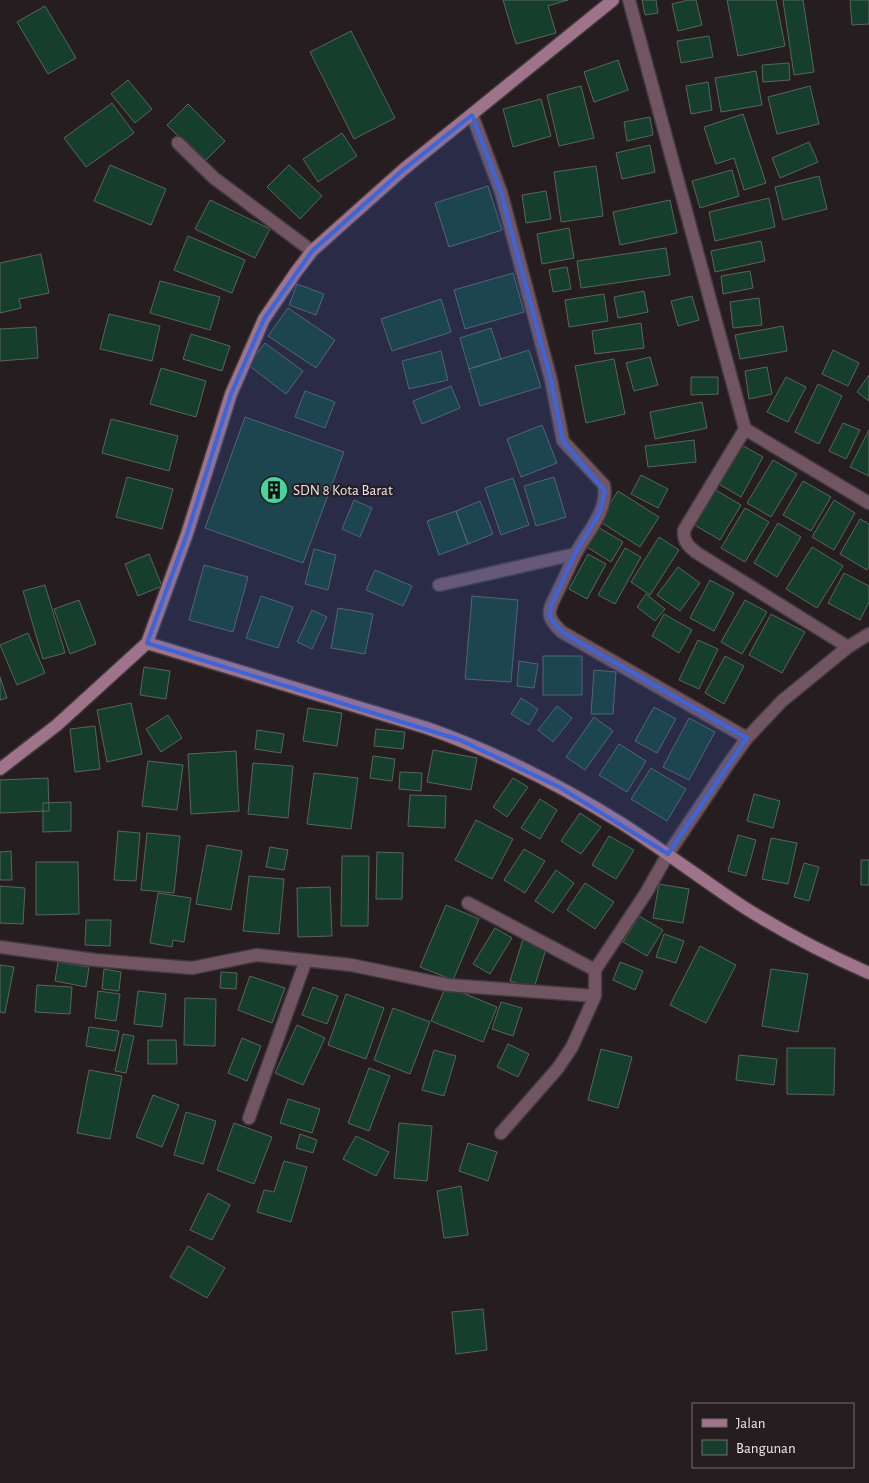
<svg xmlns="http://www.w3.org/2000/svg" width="869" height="1483" viewBox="0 0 869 1483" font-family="'Alegreya Sans',sans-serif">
<rect width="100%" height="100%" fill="#261d21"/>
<path fill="#153e2d" stroke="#59655f" d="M503 0H568L548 6 556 33 516 44Z
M642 0H656L658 13 645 15Z
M688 0H696L702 25 678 31 672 4Z
M727 0H776L785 46 738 56Z
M783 0H803L814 72 794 75Z
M850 0H869V24L852 25Z
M45 6 76 58 48 74 17 22Z
M351 31 395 118 354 139 310 52Z
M709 36 713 57 681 63 677 41Z
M618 60 628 90 594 102 584 72Z
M789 63 790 80 763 82 762 65Z
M756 71 762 105 721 112 715 78Z
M128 80 152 109 135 123 111 94Z
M708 82 712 110 691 114 686 86Z
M581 86 594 138 559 146 547 95Z
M810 86 819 124 777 134 768 97Z
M541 99 551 136 513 147 503 109Z
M112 103 134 133 86 167 64 138Z
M188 104 225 141 204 162 167 125Z
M743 114 766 183 744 190 734 158 716 164 704 127Z
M650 117 653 135 627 141 624 122Z
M342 133 357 156 318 182 303 159Z
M809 142 818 162 780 178 772 158Z
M650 145 655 172 622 179 616 153Z
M110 165 166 189 151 225 94 201Z
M289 165 322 196 300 219 267 187Z
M596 166 603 216 561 222 554 172Z
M732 170 739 196 700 208 692 181Z
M819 176 827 209 783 220 775 187Z
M488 186 502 230 449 247 435 203Z
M546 191 551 219 526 223 522 195Z
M769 198 775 227 715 241 709 212Z
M210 200 270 229 255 258 195 229Z
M670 200 677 233 620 245 613 212Z
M569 228 574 258 542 264 537 234Z
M188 236 245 260 232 293 174 270Z
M761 241 765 261 715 272 711 251Z
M666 248 670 275 581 288 577 261Z
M41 254 49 293 19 299 21 308 0 313V263Z
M567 267 571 289 553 292 549 270Z
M750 271 753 288 723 294 721 276Z
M513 273 524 312 465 329 454 290Z
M160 281 220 297 210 330 150 313Z
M297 284 324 294 316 315 289 305Z
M644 291 648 312 618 318 614 297Z
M604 294 608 321 569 327 565 300Z
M692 296 699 320 678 326 671 301Z
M759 298 762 325 733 328 730 302Z
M441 299 451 332 392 351 381 319Z
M288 308 335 340 316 368 268 336Z
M109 314 160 326 152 361 100 349Z
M641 323 644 348 595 354 592 331Z
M783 326 787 351 740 359 735 335Z
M36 327 38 358 0 361V329Z
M491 328 501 359 469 369 460 338Z
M191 334 230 346 222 371 183 359Z
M265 343 303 371 286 394 248 365Z
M529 350 541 387 480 406 469 369Z
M833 350 859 363 848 386 822 374Z
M441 351 448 380 409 389 402 361Z
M650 357 658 385 634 391 626 363Z
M614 359 625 414 586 423 575 366Z
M767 367 772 394 749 399 745 371Z
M161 368 206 381 196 417 150 404Z
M869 375V401L857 392Z
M691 377H718V394L691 395Z
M786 377 806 387 788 422 767 412Z
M818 384 842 396 819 444 795 432Z
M451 386 460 408 422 424 413 401Z
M305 391 335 402 325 428 295 417Z
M702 402 707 428 655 439 650 412Z
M245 417 344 452 303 563 205 528Z
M111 419 178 436 169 471 102 453Z
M843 423 860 430 846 459 829 451Z
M542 425 557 463 521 477 507 439Z
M869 430V476L850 467Z
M694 440 696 462 648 467 645 446Z
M740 444 763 457 741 497 717 483Z
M773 460 797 474 771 517 747 503Z
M641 475 668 489 658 508 631 494Z
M127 477 173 489 162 529 116 517Z
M554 477 566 517 536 526 524 486Z
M513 478 529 525 501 535 485 488Z
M803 481 831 497 811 531 783 515Z
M714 489 741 505 720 540 693 524Z
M618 491 659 517 640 547 599 521Z
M354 500 372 508 360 537 342 529Z
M834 500 855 513 834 550 812 537Z
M480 501 493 534 468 544 456 511Z
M745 508 769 522 745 562 721 548Z
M456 511 468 544 439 555 427 521Z
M860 519 869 524V567L867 570 840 554Z
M778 523 801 537 777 577 754 563Z
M596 526 623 542 611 562 585 546Z
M659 537 679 550 650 595 631 582Z
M812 547 843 566 817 608 786 589Z
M625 548 641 557 615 604 598 595Z
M314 549 336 555 328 590 305 584Z
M149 554 162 586 138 596 125 564Z
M588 554 606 564 587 599 569 589Z
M204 565 248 577 233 632 189 620Z
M678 567 700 583 680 611 657 595Z
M375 570 412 586 403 606 366 590Z
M844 573 869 586V602L860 620 828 603Z
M710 580 734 593 714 631 690 618Z
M45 585 65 653 43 659 23 591Z
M646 594 665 609 655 621 637 607Z
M261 596 293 607 278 648 246 638Z
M472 596 518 600 511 682 465 679Z
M79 600 96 644 70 654 54 609Z
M745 600 767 612 742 654 721 642Z
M338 608 373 614 365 654 331 648Z
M312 610 327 617 312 649 297 642Z
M664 614 692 630 679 653 652 636Z
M771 614 805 632 782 673 749 655Z
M28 633 45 673 17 685 0 645Z
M698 640 718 649 699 689 679 680Z
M543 656H582V695H543Z
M725 656 744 666 724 704 705 693Z
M519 661 538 664 534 688 517 686Z
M144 667 170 671 166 699 140 695Z
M594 670 616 672 613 714H591Z
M0 677 7 698 0 700Z
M521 698 538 709 529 725 511 714Z
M131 703 142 754 107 762 97 710Z
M557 706 572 718 553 742 538 730Z
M654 707 676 719 657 753 635 741Z
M308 708 342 713 337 746 303 741Z
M168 715 182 738 161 752 146 729Z
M594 717 613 731 585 770 566 757Z
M689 718 715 732 689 780 663 767Z
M95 726 100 769 75 772 70 729Z
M376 729 405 732 403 749 374 746Z
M257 730 284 734 281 753 255 749Z
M619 744 646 761 627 792 599 775Z
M433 750 477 758 471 790 427 782Z
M236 751 239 811 191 814 188 754Z
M373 756 395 759 392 781 370 778Z
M148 761 183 765 177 810 142 806Z
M253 763 293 766 288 818 248 814Z
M651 768 686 789 667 821 631 799Z
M400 772 422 773 421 791 399 789Z
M314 773 358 778 351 829 307 824Z
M48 778 49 811 0 813V780Z
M513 778 528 787 507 817 493 807Z
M754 794 780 801 773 828 747 821Z
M410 795 446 796 445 828 408 826Z
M540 799 557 810 540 839 521 828Z
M71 802V831L43 832V803Z
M580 813 601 827 581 854 561 841Z
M476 820 513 839 492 879 455 860Z
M118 831 140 833 136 881 114 880Z
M147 833 180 836 174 893 141 890Z
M738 835 756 840 746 876 728 871Z
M609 836 634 850 616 879 592 865Z
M771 838 797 843 788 884 762 879Z
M207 845 242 851 231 910 196 904Z
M270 847 288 850 284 870 266 867Z
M524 849 545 861 525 893 504 880Z
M11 851 12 880H0V852Z
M377 852 403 853 402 899H376Z
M342 856H369L368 926H341Z
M861 860H869V885H861Z
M36 862H78L79 914 36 915Z
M804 863 819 867 809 901 794 897Z
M556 870 574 883 553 913 535 901Z
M249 876 284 879 279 934 243 931Z
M585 883 614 902 595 929 567 910Z
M659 884 689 889 683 923 653 918Z
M0 886 25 888 23 924 0 923Z
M330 887 332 936 298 937 297 888Z
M158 893 191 898 184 942 173 940 172 947 150 943Z
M446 905 479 919 453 980 420 967Z
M639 916 663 930 647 956 623 942Z
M86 920H111L110 946 85 945Z
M495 928 512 938 490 974 473 964Z
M664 934 684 941 676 963 656 957Z
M523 939 547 946 534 988 510 981Z
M700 946 736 965 706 1023 670 1005Z
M58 962 89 967 86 987 55 981Z
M620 962 643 971 635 990 613 980Z
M0 965 14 967 5 1013 0 1012Z
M104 969 121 972 119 991 102 989Z
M771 969 808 974 798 1032 762 1026Z
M221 972 237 973 236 989 220 988Z
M250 976 285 988 272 1023 238 1010Z
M37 985 72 987 70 1014 35 1012Z
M446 986 497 1007 483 1042 431 1021Z
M313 987 338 996 327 1024 302 1015Z
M98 991 120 994 116 1021 95 1018Z
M138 991 166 994 162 1027 134 1024Z
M346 994 384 1008 366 1059 328 1045Z
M185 998 216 999 215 1046 184 1045Z
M501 1002 522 1008 513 1036 492 1029Z
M393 1008 430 1022 410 1074 374 1060Z
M297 1025 325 1038 303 1085 275 1073Z
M89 1027 119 1031 115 1051 86 1046Z
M123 1034 134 1036 126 1073 115 1071Z
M242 1038 261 1046 247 1081 228 1073Z
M148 1040H176L177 1064H148Z
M508 1044 529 1054 518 1077 497 1067Z
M787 1048H835L834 1095 787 1094Z
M601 1049 632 1057 618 1108 588 1100Z
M434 1050 456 1056 444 1096 422 1090Z
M739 1055 777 1059 774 1085 736 1080Z
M369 1068 390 1076 369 1131 348 1123Z
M89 1070 122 1076 110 1139 77 1133Z
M153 1095 179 1105 162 1147 136 1137Z
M288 1099 320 1109 312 1133 280 1123Z
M186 1112 216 1121 203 1164 174 1155Z
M234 1123 272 1137 254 1184 217 1170Z
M399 1123 432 1126 427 1181 394 1178Z
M300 1134 317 1140 313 1153 296 1148Z
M356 1136 389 1152 376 1176 343 1159Z
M468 1143 497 1152 488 1181 459 1171Z
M284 1161 307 1167 291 1222 257 1212 264 1190 274 1192Z
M461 1186 468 1235 444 1238 437 1191Z
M208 1193 230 1205 212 1240 190 1230Z
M188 1246 225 1268 207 1298 170 1277Z
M483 1309 487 1350 456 1354 452 1312Z"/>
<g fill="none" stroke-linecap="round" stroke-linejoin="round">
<defs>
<path id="street" d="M629 0 745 429
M472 115 501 192 551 380 563 441 604 485C609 511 586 533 575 555 569 567 564 579 558 591 555 598 548 608 550 616 552 623 557 627 562 632L747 738
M178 143 214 178 312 251
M439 585 575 554
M848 647 697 553C688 546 683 541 684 530L745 429 869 503
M468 903 595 970
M0 947 95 960 192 968 257 955 351 965 448 985 595 996V970L646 893 668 854 727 766 747 738 782 701 848 647 869 634
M249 1118 306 960
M501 1133 558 1068 572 1047 595 996"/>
<path id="secondary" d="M147 643 427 728C495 752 560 785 621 823 662 849 701 879 742 906 783 932 825 954 869 973
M0 769 57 725 147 643 187 534 231 394 264 319 296 272 312 251 404 169 613 0"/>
</defs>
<use href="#street" stroke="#42393d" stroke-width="15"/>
<use href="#secondary" stroke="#42393d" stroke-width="15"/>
<use href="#street" stroke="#715563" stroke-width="12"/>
<use href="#secondary" stroke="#9f7389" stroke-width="12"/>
</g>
<path fill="#3c65db" fill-opacity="0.2" stroke="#3c65db" stroke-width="4" stroke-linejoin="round" d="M472 115 501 192 551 380 563 441 605 491 600 512 575 554 551 606 550 617 562 632 747 738 668 854 559 787 460 740 147 643 187 534 231 394 264 319 312 251 404 169Z"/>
<defs>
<symbol id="building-disc" viewBox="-11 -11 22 22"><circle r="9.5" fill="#48d49d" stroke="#261d21"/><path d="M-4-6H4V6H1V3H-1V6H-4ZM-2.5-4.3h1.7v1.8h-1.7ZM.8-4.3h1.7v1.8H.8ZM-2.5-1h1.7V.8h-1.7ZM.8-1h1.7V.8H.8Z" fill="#111"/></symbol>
</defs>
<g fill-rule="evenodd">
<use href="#building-disc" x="258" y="474" width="32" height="32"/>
</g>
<g text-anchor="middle" stroke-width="4" stroke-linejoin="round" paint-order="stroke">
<g font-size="15" fill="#ede6e9" stroke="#261d21" text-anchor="start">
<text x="293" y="495">SDN 8 Kota Barat</text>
</g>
</g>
<rect x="692" y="1403" width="162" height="65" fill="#261d21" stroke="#766d71"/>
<rect x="702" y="1419" width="25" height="8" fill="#9f7389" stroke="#766d71"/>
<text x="736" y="1428" font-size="15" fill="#ede6e9">Jalan</text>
<rect x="702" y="1440" width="25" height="15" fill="#153e2d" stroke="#766d71"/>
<text x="736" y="1453" font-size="15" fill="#ede6e9">Bangunan</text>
</svg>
